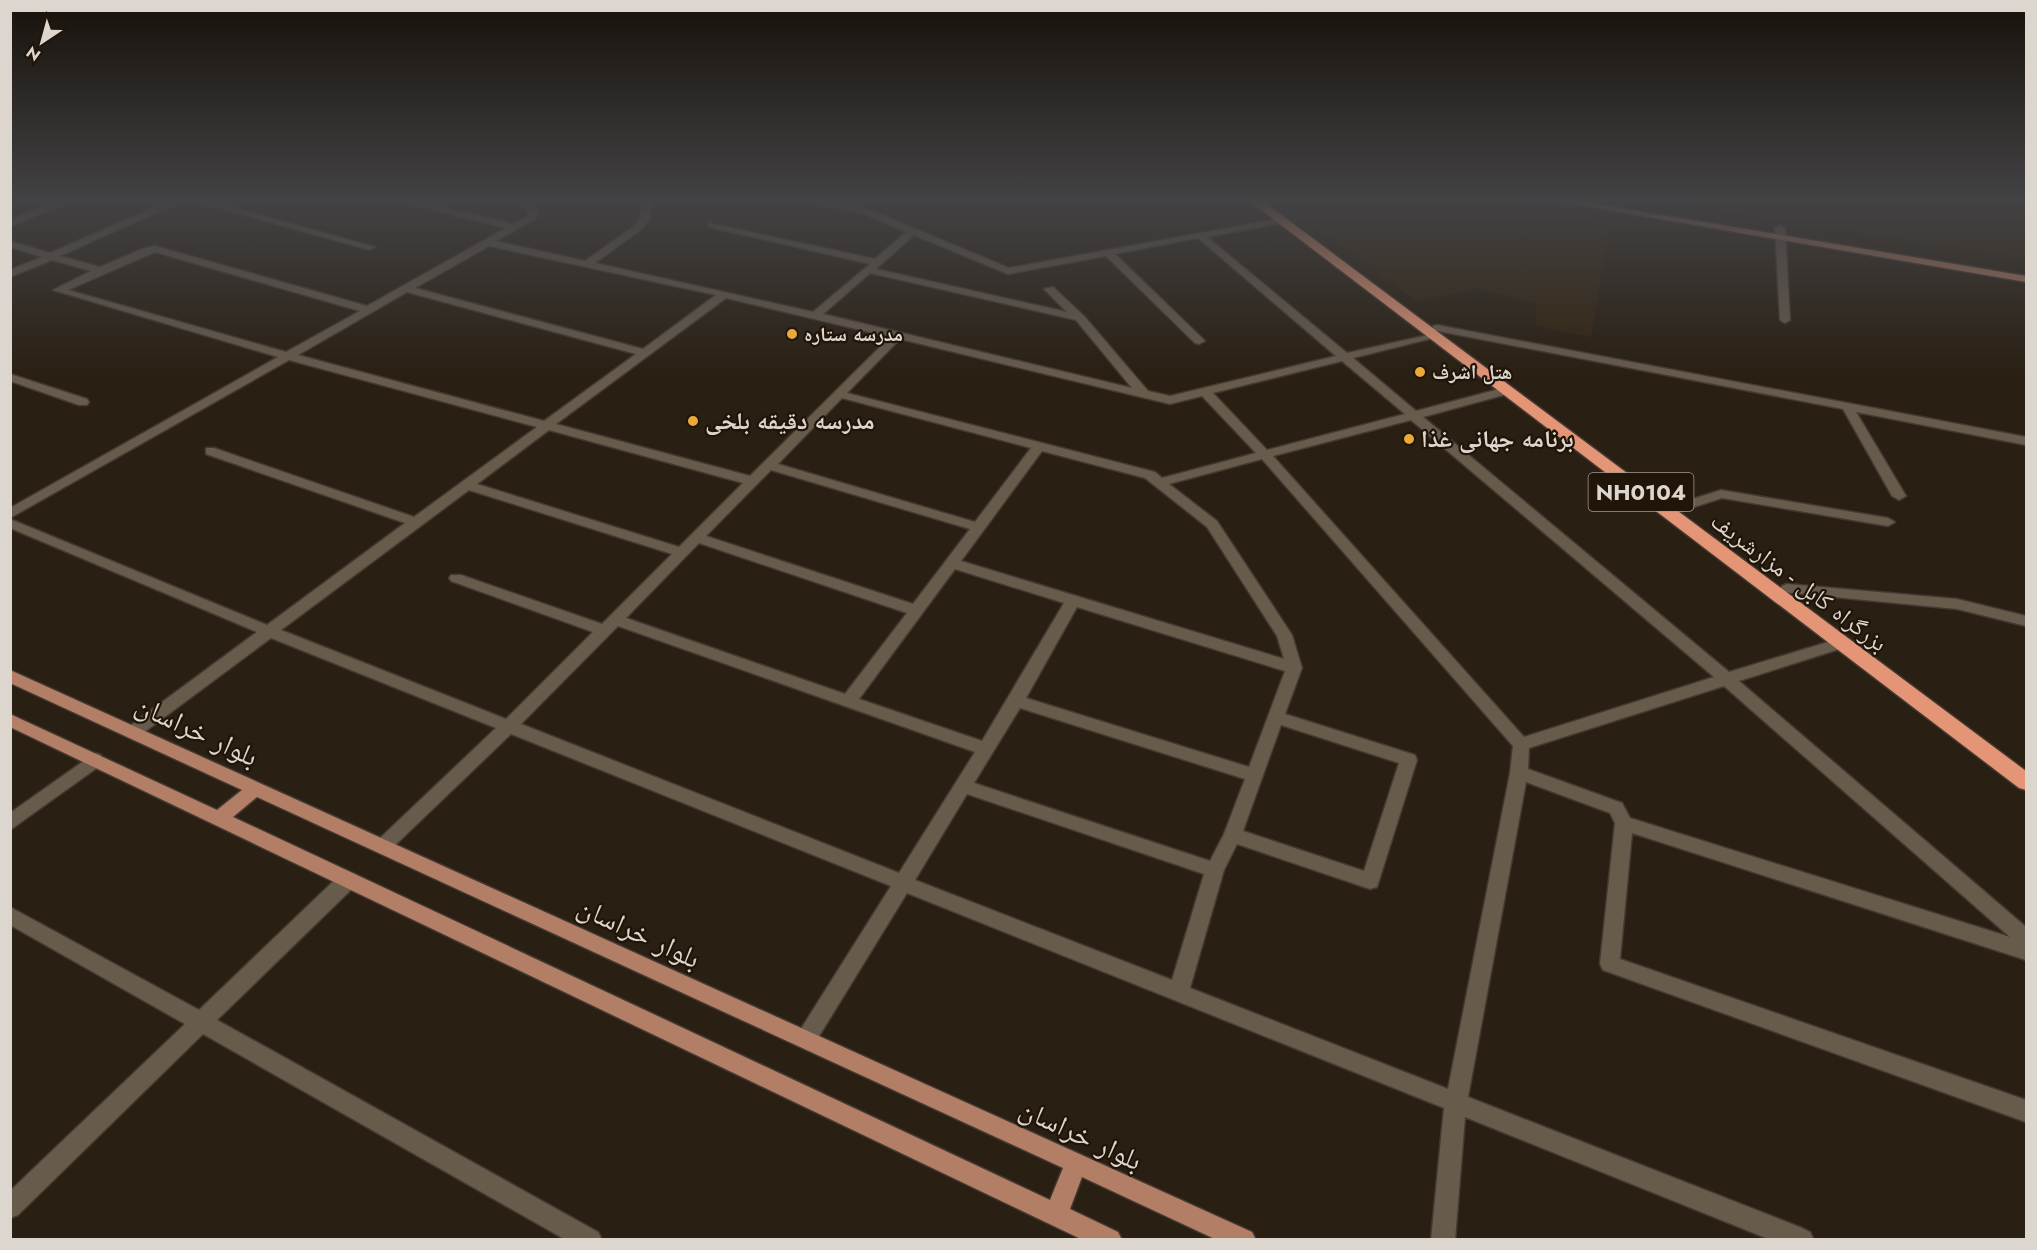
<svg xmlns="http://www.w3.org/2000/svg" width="2037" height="1250" viewBox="0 0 2037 1250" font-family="Jost,'Noto Naskh Arabic',sans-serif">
<rect width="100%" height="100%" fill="#291f12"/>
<path fill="#322410" d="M1282 203H1508L1611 219 1591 337 1536 326 1535 303 1478 289 1416 301Z
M1674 203H2026V259L1758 216Z"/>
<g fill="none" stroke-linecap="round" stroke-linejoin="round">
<defs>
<path id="minor" d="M55 202H68L10 227V220Z
M167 202H180L60 256 100 267 142 249 155 246 367 306 506 228 404 202H422L513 224 528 216V212L521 202H530L538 212 535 219 496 241 585 261 633 227 640 218 641 202H651L650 219 639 231 595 263 813 312 870 264 709 227V223L875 259 906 232 864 214 813 202H833L870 210 1009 268 1283 218V222L1280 223 1207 237 1347 353 1437 333V337L1353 358 1416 411 1507 387 1511 389V393L1423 417 1729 672 1841 638 1846 639 1849 643 1846 647 1739 681 2026 927V960L1632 833 1620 959 2026 1100V1122L1603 970 1600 964 1615 823 1610 813 1526 782 1468 1097 1802 1228 1810 1232 1814 1240H1771L1465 1117 1455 1240H1431L1444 1108 907 893 813 1046 806 1049 799 1046 796 1039 799 1032 891 886 511 734 389 851 383 854 377 851 374 846 377 841 496 728 271 638 139 736H127L125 732 127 728 257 632 10 528V519L267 625 405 523 206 454V448H214L414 517 537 427 289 360 10 518V508L278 357 53 290 91 271 52 260 10 277V270L42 257 10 247V241L50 253ZM914 235 1008 274 1106 256 1195 343 1199 344 1205 341 1203 339 1115 254 1198 238 1336 356 1170 396 1148 391 1084 316 1053 287 1044 289 1067 312 876 269ZM489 246 716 295 643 349 415 288ZM155 252 360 311 286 352 68 290ZM870 273 1076 320 1132 388 823 314ZM407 292 636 354 544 421 298 355ZM726 298 890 337 750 476 556 424ZM900 339 1170 404 1202 396 1256 453 1162 478 1155 472 847 393ZM1342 361 1405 414 1267 450 1213 393ZM842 398 1031 448 975 522 778 464ZM1411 420 1714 677 1524 737 1273 456ZM549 430 743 483 679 547 477 484ZM1042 451 1145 478 1207 527 1277 636 1284 659 961 561ZM1262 459 1513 746 1510 773 1448 1089 1190 988 1224 870 1237 844 1370 889 1377 887 1417 760 1415 755 1285 714 1302 668 1292 635 1217 521 1169 484ZM771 470 970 529 913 604 706 536ZM469 490 672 554 602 624 461 575H451L449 578 451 581 593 632 506 719 281 630ZM699 543 907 613 845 694 626 618ZM955 569 1064 603 982 741 859 699ZM1077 607 1285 671 1249 767 1026 698ZM618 626 975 752 899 873 521 724ZM1724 686 2010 937 1630 818 1622 803 1528 769 1529 748ZM1020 708 1245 779 1224 834 1210 861 974 783ZM1281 725 1399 763 1364 871 1243 831ZM967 794 1204 874 1172 980 915 880Z
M196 202H212L375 247 370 250Z
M1780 225 1785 228 1790 320 1785 323 1780 320 1775 228Z
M1437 325 2026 437V445L1856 412 1906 496 1899 500 1892 496 1843 409 1433 330V326Z
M10 374 87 399 89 402 87 405H79L10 381Z
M1721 490 1888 518 1895 522 1888 526 1722 498 1679 512 1672 508 1674 505Z
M1787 584 1957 599 2026 616V626L1957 609 1782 592 1780 589 1782 586Z
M95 753 101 755 103 760 101 765 10 830V813Z
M348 872 355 874 357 880 355 886 217 1020 598 1232 602 1240H566L203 1034 18 1215 10 1218V1191L185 1024 10 925V907L199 1010 341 874Z"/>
<path id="major" d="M1561 202H1585L2026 276V282Z
M10 670 1252 1232 1256 1240H1217L1082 1177 1070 1209 1118 1232 1122 1240H1083L10 727V714L217 810 242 790 10 683ZM257 797 1063 1168 1050 1200 233 817Z"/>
<path id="highway" d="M1251 202H1264L2026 771V790L2019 788Z"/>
</defs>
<use href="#minor" stroke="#433932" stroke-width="3"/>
<use href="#major" stroke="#433932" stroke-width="3"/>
<use href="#highway" stroke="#433932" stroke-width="3"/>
<use href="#minor" fill="#675b4c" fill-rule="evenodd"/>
<use href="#major" fill="#b27e65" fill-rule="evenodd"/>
<use href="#highway" fill="#e49576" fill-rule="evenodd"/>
</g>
<linearGradient id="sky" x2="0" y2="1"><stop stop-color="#17110a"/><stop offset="0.53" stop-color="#434244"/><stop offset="1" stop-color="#434244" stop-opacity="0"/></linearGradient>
<rect width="2037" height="378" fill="url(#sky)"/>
<g fill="#eba939" stroke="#201508" stroke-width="2">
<circle cx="792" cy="334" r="6"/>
<circle cx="1420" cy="372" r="6"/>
<circle cx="693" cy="421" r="6"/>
<circle cx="1409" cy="439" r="6"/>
</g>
<g text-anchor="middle" stroke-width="4.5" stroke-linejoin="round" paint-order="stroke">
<g font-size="20" font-weight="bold" fill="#ddd6ce" stroke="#201508" text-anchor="start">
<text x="804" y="341">مدرسه ستاره</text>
<text x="1432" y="379">هتل اشرف</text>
</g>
<rect fill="#201508" stroke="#a49c93" stroke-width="1.5" x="1588.5" y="473" width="105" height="38" rx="4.5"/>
<g font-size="22" font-weight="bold" fill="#ddd6ce">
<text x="1641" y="500">NH0104</text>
</g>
<g font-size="24" font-weight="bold" fill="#ddd6ce" stroke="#201508" text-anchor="start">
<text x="705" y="429">مدرسه دقيقه بلخى</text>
<text x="1421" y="447">برنامه جهانی غذا</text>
</g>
<g font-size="24" fill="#ddd6ce" stroke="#201508">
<text transform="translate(1799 582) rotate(37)" y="8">بزرگراه کابل - مزارشریف</text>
</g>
<g font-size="28" fill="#ddd6ce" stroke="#201508">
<text transform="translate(197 730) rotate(25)" y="10">بلوار خراسان</text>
<text transform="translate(639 932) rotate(25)" y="10">بلوار خراسان</text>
<text transform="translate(1081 1134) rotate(25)" y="10">بلوار خراسان</text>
</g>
</g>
<rect width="2037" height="1250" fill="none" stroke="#ddd6ce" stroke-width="24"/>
<g transform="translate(42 42) rotate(216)" stroke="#201508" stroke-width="4.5" paint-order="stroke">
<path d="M0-4.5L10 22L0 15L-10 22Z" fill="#ddd6ce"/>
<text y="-9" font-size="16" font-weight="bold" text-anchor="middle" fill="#ddd6ce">N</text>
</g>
</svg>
